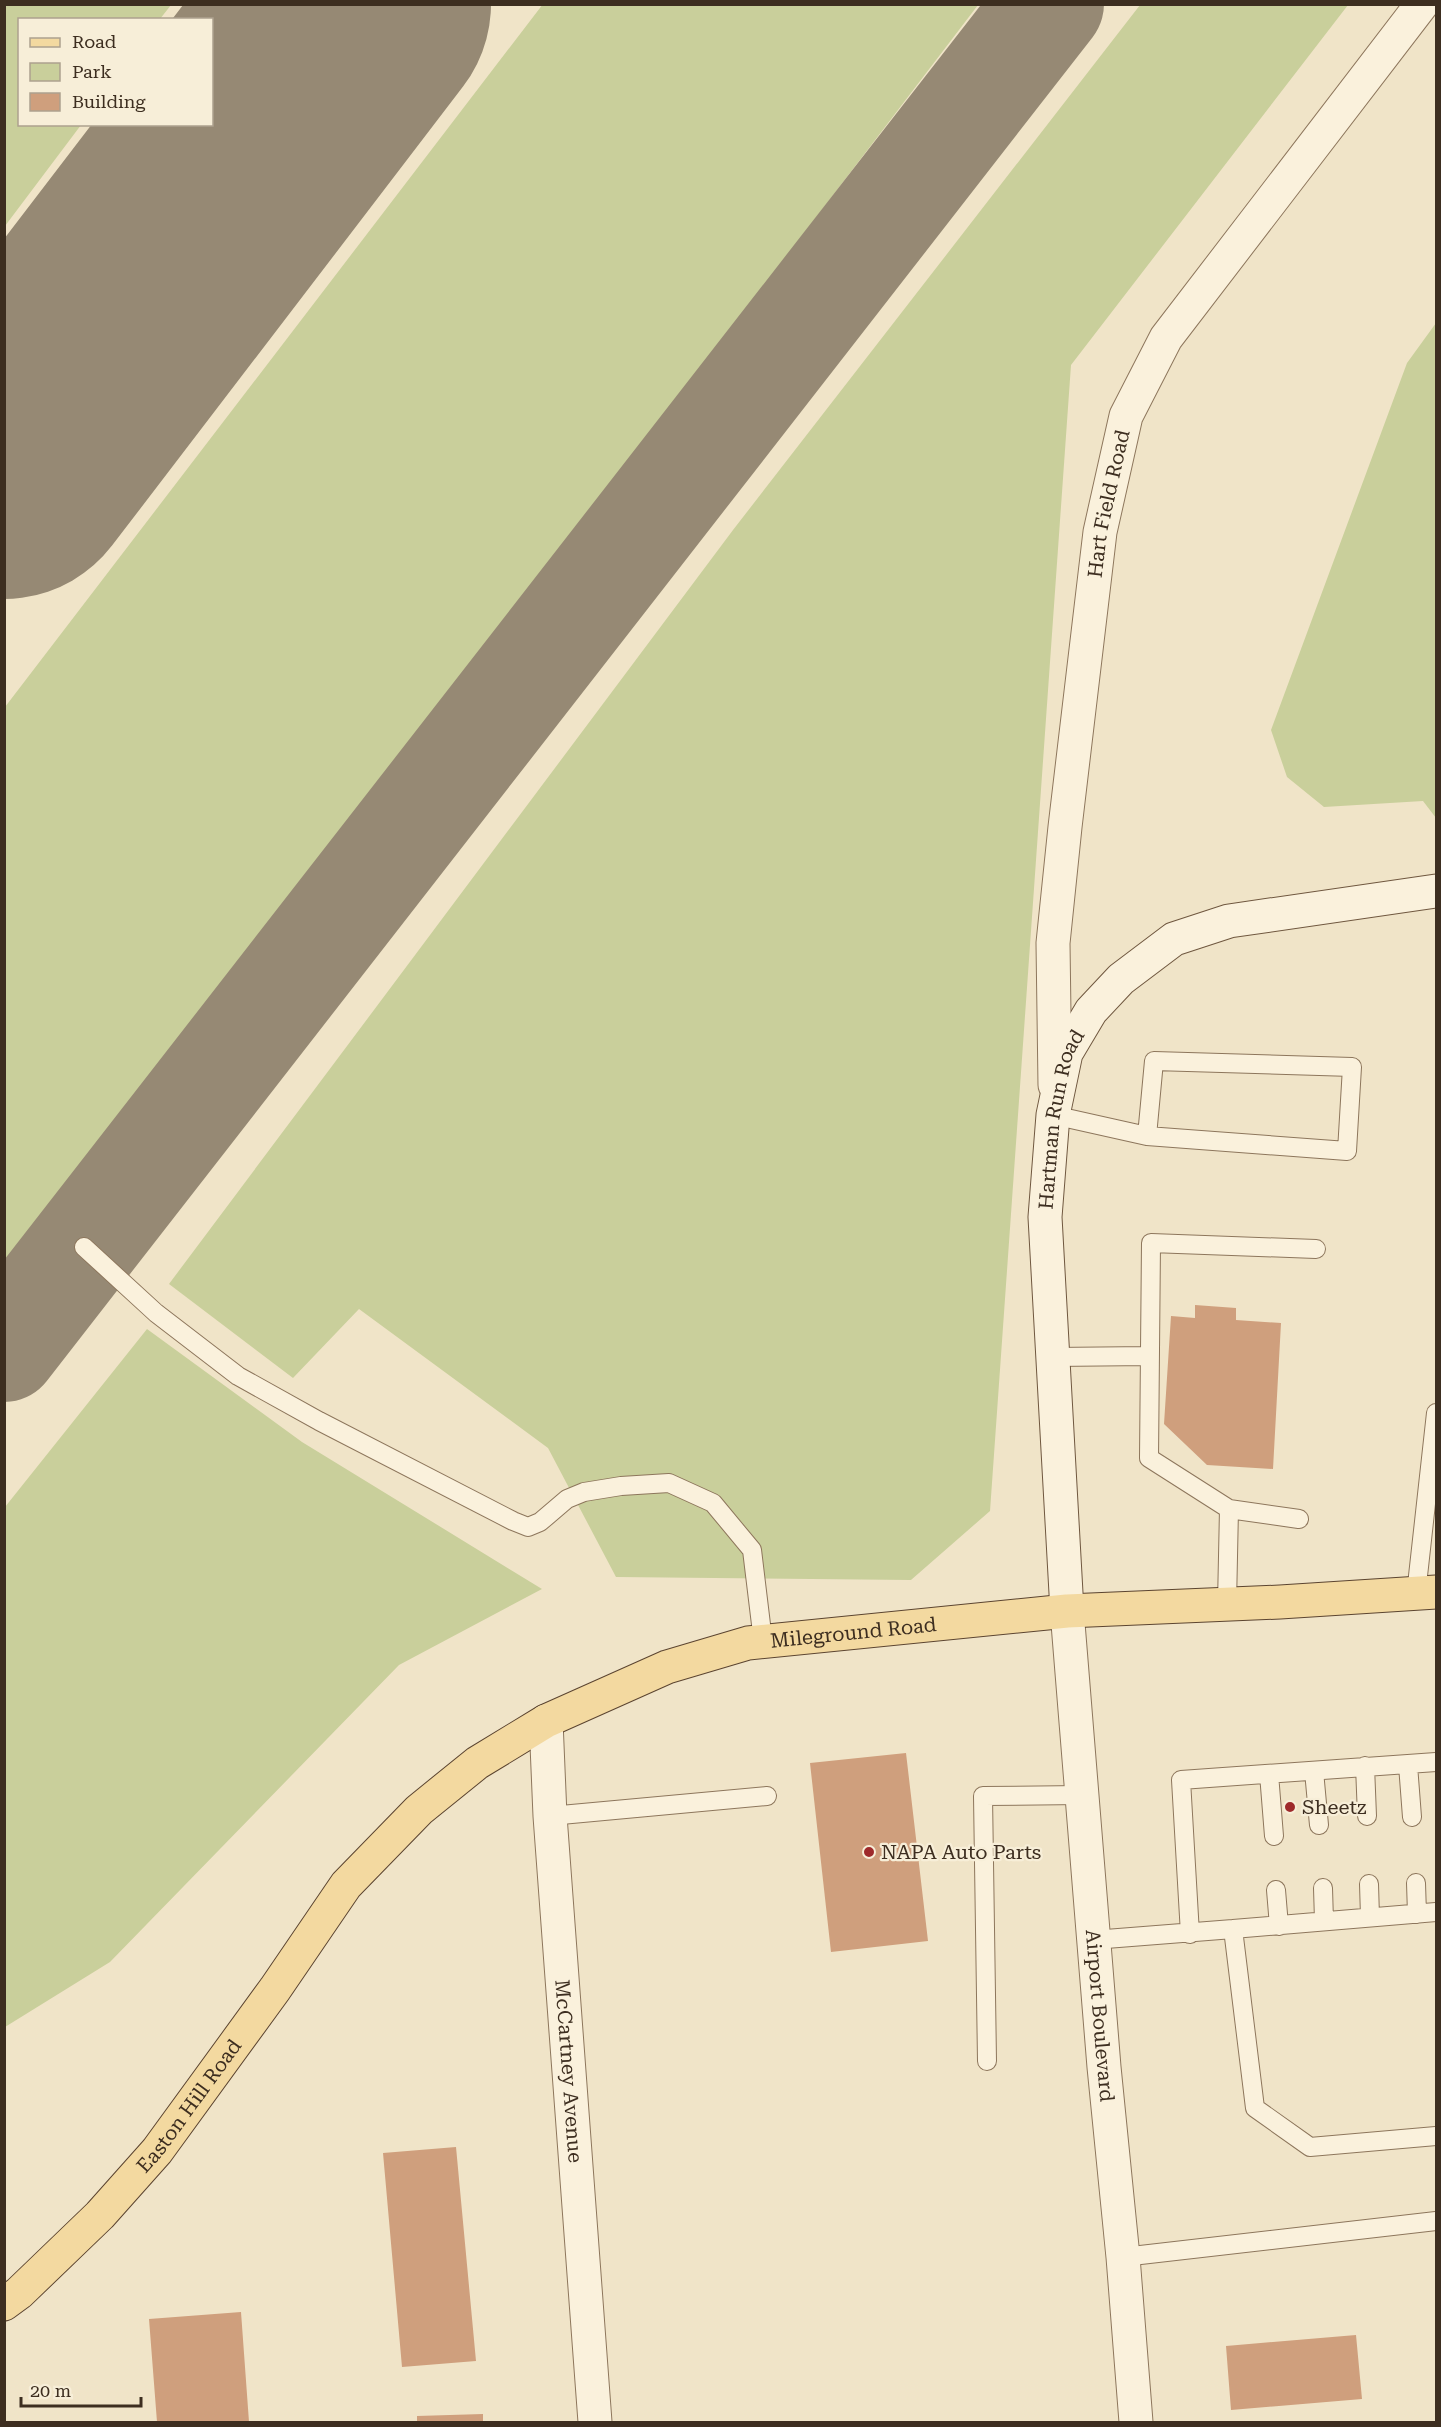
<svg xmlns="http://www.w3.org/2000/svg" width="1441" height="2427" viewBox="0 0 1441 2427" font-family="'Roboto Serif',serif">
<rect width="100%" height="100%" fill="#f0e4c8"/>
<path fill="#c9cf9b" d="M5 4 171 5 160 19 20 20V124L81 125 5 226Z
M543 4 978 5 5 1281V707Z
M1140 5H1348L1071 365 990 1511 911 1580 616 1577 548 1448 359 1309 293 1378 169 1284 733 530Z
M1436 323V818L1423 801 1324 807 1287 777 1271 730 1407 363Z
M147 1329 302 1442 542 1589 399 1665 110 1962 5 2027V1507Z"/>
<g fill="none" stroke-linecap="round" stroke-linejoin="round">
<path stroke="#968974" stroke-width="108" d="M4 1348 1050 4"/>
<path stroke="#968974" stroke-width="272" d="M4 463 355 4"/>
</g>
<path fill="#cf9f7d" d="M1195 1305 1236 1308V1320L1281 1323 1273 1469 1207 1465 1164 1424 1171 1316 1195 1318Z
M906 1753 928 1941 831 1952 810 1763Z
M456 2147 476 2361 402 2367 383 2153Z
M241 2312 249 2422H157L149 2319Z
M1356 2335 1362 2399 1231 2410 1226 2346Z
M483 2414V2422H417V2416Z"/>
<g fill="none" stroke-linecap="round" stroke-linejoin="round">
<defs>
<path id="lane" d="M1053 1115 1147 1136 1347 1151 1352 1067 1154 1061 1147 1136
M84 1247 156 1313 238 1376 319 1421 513 1521 528 1527 540 1522 567 1499 584 1492 621 1486 669 1483 713 1503 752 1550 763 1641
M1053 1357 1149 1356
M1229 1509 1299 1519
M1416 1594 1436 1413
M1227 1604 1229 1509 1149 1458 1151 1243 1316 1249
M1408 1765 1412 1817
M1365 1766 1367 1816
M1314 1771 1319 1825
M1269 1774 1274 1836
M550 1816 767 1796
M1416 1883 1417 1914
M1369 1884 1370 1917
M1323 1888 1324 1921
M1276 1890 1279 1926
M1233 1929 1436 1912
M1190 1934 1181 1780 1436 1762
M1093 1940 1233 1929 1255 2108 1310 2147 1436 2136
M987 2061 983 1796 1082 1795
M1123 2257 1436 2221"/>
<g id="street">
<path id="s1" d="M1055 1085 1053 943 1065 827 1100 532 1126 416 1166 338 1422 4"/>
<path id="s2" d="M1067 1611 1104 2067 1123 2257 1136 2422"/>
<path id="s3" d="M546 1721 550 1816 595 2422"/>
</g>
<g id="secondary">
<path id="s4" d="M1067 1611 1045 1217 1053 1115 1066 1053 1091 1011 1121 979 1174 939 1229 921 1436 891"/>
</g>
<g id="primary">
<path id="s5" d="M4 2304 19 2293 100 2215 157 2151 275 1989 346 1885 419 1810 477 1763 546 1721 667 1667 748 1643 1067 1611 1280 1602 1436 1592"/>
</g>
</defs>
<use href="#lane" stroke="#8d765c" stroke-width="20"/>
<use href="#street" stroke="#8d765c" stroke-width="35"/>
<use href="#secondary" stroke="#6f573f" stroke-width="35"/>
<use href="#primary" stroke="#5b4430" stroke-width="35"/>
<use href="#lane" stroke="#faf1dc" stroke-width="18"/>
<use href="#street" stroke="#faf1dc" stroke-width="33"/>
<use href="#secondary" stroke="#faf1dc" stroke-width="33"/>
<use href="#primary" stroke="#f3d9a0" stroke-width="33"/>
</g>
<g fill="#9e2a2b" stroke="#f7eed8" stroke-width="2">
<circle cx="1290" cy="1807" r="6"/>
<circle cx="869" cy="1852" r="6"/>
</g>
<g text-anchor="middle" stroke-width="4.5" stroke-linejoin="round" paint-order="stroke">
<g font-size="20" fill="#3d2e20" stroke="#f7eed8">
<text dy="7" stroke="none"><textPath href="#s1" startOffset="585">Hart Field Road</textPath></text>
<text dy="7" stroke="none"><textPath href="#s4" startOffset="494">Hartman Run Road</textPath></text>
<text dy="7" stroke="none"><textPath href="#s5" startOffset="1126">Mileground Road</textPath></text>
<text dy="7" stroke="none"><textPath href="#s2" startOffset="406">Airport Boulevard</textPath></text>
<text dy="7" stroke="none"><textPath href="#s3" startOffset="351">McCartney Avenue</textPath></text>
<text dy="7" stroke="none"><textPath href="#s5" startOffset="272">Easton Hill Road</textPath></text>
</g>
<g font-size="20" fill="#3d2e20" stroke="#f7eed8" text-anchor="start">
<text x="1302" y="1814">Sheetz</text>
<text x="881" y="1859">NAPA Auto Parts</text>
</g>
</g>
<rect width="1441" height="2427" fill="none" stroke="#3d2e20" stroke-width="12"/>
<rect x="18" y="18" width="195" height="108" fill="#f7eed8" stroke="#ada18e" stroke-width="1.5"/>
<rect x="30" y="38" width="30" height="9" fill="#f3d9a0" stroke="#ada18e" stroke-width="1.5"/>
<text x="72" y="48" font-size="18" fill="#3d2e20">Road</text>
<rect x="30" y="63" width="30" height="18" fill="#c9cf9b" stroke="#ada18e" stroke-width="1.5"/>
<text x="72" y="78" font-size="18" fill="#3d2e20">Park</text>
<rect x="30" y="93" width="30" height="18" fill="#cf9f7d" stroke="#ada18e" stroke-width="1.5"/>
<text x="72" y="108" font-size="18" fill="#3d2e20">Building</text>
<path d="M21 2397v9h120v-9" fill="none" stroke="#3d2e20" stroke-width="3"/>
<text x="30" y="2397" font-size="18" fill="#3d2e20" stroke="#f7eed8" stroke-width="4.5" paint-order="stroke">20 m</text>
</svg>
